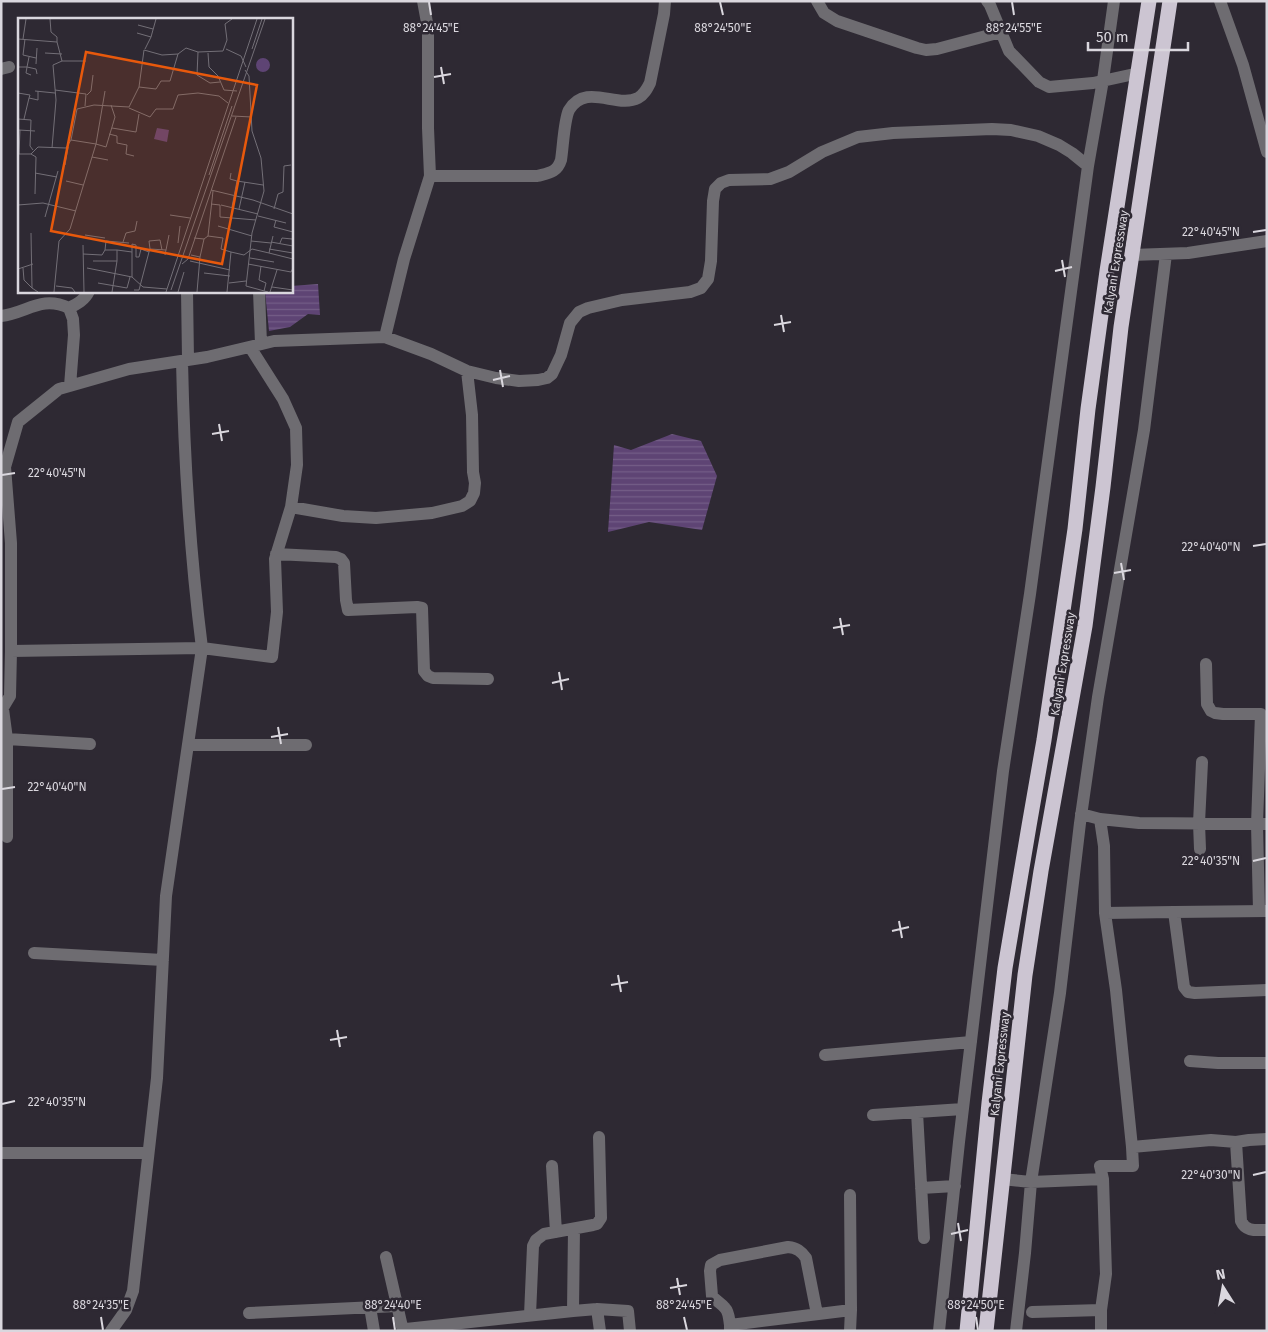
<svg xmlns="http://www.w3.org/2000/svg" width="1268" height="1332" viewBox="0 0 1268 1332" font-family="'Fira Sans',sans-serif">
<defs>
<pattern id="water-rules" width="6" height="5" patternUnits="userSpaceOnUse" patternTransform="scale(1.25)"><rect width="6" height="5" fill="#5e4474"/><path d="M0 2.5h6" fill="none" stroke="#745e87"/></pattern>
</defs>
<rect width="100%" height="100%" fill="#2e2933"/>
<path fill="url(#water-rules)" d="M318 284 320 315 308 314 290 327 269 331 265 291H291V286Z
M672 434 701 441 717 476 702 530 649 522 608 532 614 445 631 450Z"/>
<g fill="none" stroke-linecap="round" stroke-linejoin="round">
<path stroke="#6e6c71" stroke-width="12" d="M817 1 824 13 837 21 917 48 926 50 937 49 1001 32
M987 1 990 5 1009 51 1039 82 1049 87 1093 83 1139 73
M1220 1 1243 65 1267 152
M1 69 9 67
M430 176H537C548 173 557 173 561 160 563 148 564 120 569 110 586 82 617 109 638 98 644 95 647 89 650 83L664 14 665 1
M1132 255 1188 253 1267 241
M187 291 188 359 182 361C184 457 190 553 202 648L272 657 277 612 275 559 291 507 297 465 296 428 283 399 250 347
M259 291 261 344
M69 308C77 304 85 300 89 291
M1 316C27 313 41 295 69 308L73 319 74 335 70 386
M385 337 431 354 467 371 496 378 519 381 538 380 547 378 552 374 561 355 570 323 579 312 588 308 622 300 690 292 701 288 708 279 711 261 713 201 715 189 721 183 729 180 770 179 789 172 822 152 858 137 893 133 992 129 1011 130 1038 136 1059 145 1072 153 1088 166
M291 507 343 516 376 518 432 513 462 506 470 501 474 493 475 483 473 472 472 415 467 371
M276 554 336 557 341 559 344 563 346 600 348 610 417 607 422 608 424 671 428 676 433 678 488 679
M1206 664 1207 704 1211 711 1215 713 1223 714H1261L1257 824 1259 911
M3 709 7 739V837
M1 711 10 696 11 651
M7 739 90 744
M188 745H306
M1081 814 1100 819 1139 823 1267 824
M1100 819 1104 846 1105 913 1116 990 1132 1147 1211 1140 1236 1142 1241 1221C1246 1232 1256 1230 1267 1230
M1200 849 1199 823 1202 762
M1174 912 1267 911
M1105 913 1174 912 1184 987 1188 992 1195 993 1267 990
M34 953 163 960
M825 1055 971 1042
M1190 1061 1218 1063H1267
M917 1112 924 1238
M873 1115 963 1109
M1236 1142 1249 1140 1267 1139
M1 1153H148
M552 1166 556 1232
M1002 1179 1031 1182 1103 1179 1100 1166H1133L1132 1147
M921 1188 955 1186
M850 1195 851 1310 850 1331
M574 1229 573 1311 597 1309
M386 1257 403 1331
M370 1307 374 1331
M1101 1310 1106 1274 1103 1179
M1032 1312 1101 1310V1331
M249 1313 397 1306
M530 1315 533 1246 536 1240 544 1234 593 1225 597 1224 601 1218 599 1137
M730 1325C729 1319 729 1312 725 1308 721 1303 716 1301 712 1296L710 1271 711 1265 720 1260 788 1247C797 1248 801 1251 806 1258L817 1314
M111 1331 126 1310 133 1291 157 1078 166 896 202 648 11 651V543L5 467 18 422 59 389 129 369 207 357 274 341 385 337 404 259 430 176 428 128V28L423 1
M403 1331 406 1329 573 1311
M600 1331 597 1309 628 1311 630 1331
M730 1331V1325L851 1310
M939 1331 959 1142 1003 771 1030 594 1088 166 1103 80 1114 1
M1016 1331 1025 1253 1031 1182 1060 993 1080 823 1098 697 1144 430 1166 254"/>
<path stroke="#ccc5d2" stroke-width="15" d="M967 1331 989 1103 1005 968 1029 826 1044 740 1075 529 1088 409 1107 271 1149 1
M986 1331 1025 975 1041 871 1085 626 1103 487 1121 327 1170 1"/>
</g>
<path fill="none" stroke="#dad7de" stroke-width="2" d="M429 2 431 15M720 2 723 15M1012 2 1014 15M441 67 444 84M434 77 451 74M1253 232 1266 230M1062 260 1065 277M1055 271 1072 267M781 315 784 332M774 325 791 322M500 370 503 387M493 380 510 376M219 424 222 441M212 434 229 431M2 475 15 473M1253 546 1266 544M1121 563 1124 580M1114 573 1131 570M840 618 843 635M833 628 850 625M559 672 562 690M552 683 569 679M278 727 281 744M271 737 288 734M2 789 15 787M1253 861 1266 858M899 921 902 938M892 931 909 927M618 975 621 992M611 985 628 982M337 1030 340 1047M330 1040 347 1037M2 1104 15 1101M1253 1175 1266 1172M958 1223 961 1241M951 1234 968 1230M677 1278 680 1295M670 1288 687 1285M101 1317 103 1330M393 1317 395 1330M684 1317 687 1330M976 1317 978 1330"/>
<g text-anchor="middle" stroke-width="5" stroke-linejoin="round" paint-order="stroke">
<g font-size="12" fill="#dad7de" stroke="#2e2933">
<text transform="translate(1116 262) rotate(-81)" y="4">Kalyani Expressway</text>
<text transform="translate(1063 664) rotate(-81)" y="4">Kalyani Expressway</text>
<text transform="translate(1000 1064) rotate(-84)" y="4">Kalyani Expressway</text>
</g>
</g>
<g transform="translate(18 18)">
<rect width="275" height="275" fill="#2e2933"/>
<path d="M238 47a7 7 0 1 1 14 0a7 7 0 1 1-14 0ZM139 110 151 112 149 124 136 121Z" fill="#5e4474"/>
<path fill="none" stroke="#736f77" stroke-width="1" d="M120 7 135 11M119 15 133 19 127 31M133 19 138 1M0 21 39 24V19L33 14 32 1M5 21 8 1M7 21 5 37 18 40M208 31 223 38 228 49M234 31 244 1M180 34 179 57 192 65 202 64M27 35 44 36M190 35 191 49 200 58 206 72 219 73M44 43H68M18 46 19 30M0 49H9L11 39M227 52 231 58 234 113 243 140 246 173 234 215 228 268 250 274M13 57 8 55 9 49 18 51 19 56M121 69 138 71 143 63H152L160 36M37 72 68 76 67 88M17 73 37 75M87 73 78 126 88 129 97 99 93 87M0 75 12 77 11 80M69 77 73 73 75 57M111 90 132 99 138 91H155L160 77 180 75 201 78 210 85M214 98 234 99M0 101 13 102 12 128 15 132M6 101 11 80 20 82V73M94 110 118 114 121 96M1 112 17 113M91 116 99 118V125L109 127 108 136 116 138M34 130 38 82 35 47 44 43 39 24M0 136H13L20 129 48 130 53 122M1 136 2 112M13 136 18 139 17 176M74 139 90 142M47 147 50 129M17 155 39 159M213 155 212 161 219 163 214 189M191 157 214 88M48 163 65 167M219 163 245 167M193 172 235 182 275 196M195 173 190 218 205 220 203 231 213 234 209 274M193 186 202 187V199L238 202M0 187 25 185 58 193M203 187 240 196M221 191 227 164M256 191 260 176 265 174 266 148 273 147M152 197 172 200M240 198 268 205M27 199 40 153M258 202 256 209 275 214M200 208 234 218M13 215 14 270 20 274M67 217 87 220M176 220 186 221 190 218M233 223 253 225M105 224 108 215 117 213 119 203M253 224 275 228M160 225 162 208M262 225 264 220 274 221M65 227 66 274M132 231 131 223 142 222 144 232M251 231 275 235M87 232 88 223 111 225M114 234V259M213 234 226 237 234 231 251 235 255 218M251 235 275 241M65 236 84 237 87 232H99M147 237 151 217M173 237 182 239 179 274M182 239 186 221M232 240 256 244M75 243H99L94 274M99 243V232L114 234V226L118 227V239H121L123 231 131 234 132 231 148 232M172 243 212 252M164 246 170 241 218 99M230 246 273 254 275 250M243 248 241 262 248 265 246 273M5 250 6 262 14 270M69 250 114 259 125 269 149 271M0 251 15 246M186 255 212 258M80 265 109 270 112 259M211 265 228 263M38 268 54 270 57 274M254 269 275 272M116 272H121L131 234M153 272 247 1M36 274 41 223 52 211 78 126 53 122 59 91 76 87 111 89 121 69 126 32 144 37 160 36 168 30 180 34 205 33 209 22 207 6 214 1M148 274 239 1M160 274 166 254M252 274 259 252"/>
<path fill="#e8590c" fill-opacity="0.15" stroke="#e8590c" stroke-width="2.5" d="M68 34 239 67 204 246 33 213Z"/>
<rect width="275" height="275" fill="none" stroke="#dad7de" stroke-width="2.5"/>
</g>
<g font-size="12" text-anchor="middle" fill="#dad7de" stroke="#2e2933" stroke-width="5" stroke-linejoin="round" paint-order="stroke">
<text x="431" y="32">88°24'45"E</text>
<text x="723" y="32">88°24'50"E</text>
<text x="1014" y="32">88°24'55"E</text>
<text x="1211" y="236">22°40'45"N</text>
<text x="57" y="477">22°40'45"N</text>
<text x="1211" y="551">22°40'40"N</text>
<text x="57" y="791">22°40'40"N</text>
<text x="1211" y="865">22°40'35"N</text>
<text x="57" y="1106">22°40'35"N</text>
<text x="1211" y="1179">22°40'30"N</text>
<text x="101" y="1309">88°24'35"E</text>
<text x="393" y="1309">88°24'40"E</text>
<text x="684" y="1309">88°24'45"E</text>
<text x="976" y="1309">88°24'50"E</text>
</g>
<rect width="1268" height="1332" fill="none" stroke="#dad7de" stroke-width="5"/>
<g transform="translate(1223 1287) rotate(349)" stroke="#2e2933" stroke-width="4" paint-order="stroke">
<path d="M0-4L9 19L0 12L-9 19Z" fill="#dad7de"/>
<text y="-8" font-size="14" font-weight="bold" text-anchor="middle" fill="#dad7de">N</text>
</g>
<path d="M1088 42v8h100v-8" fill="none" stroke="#dad7de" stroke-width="2.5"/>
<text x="1096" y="42" font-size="15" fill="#dad7de" stroke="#2e2933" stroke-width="4" paint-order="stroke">50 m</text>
</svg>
